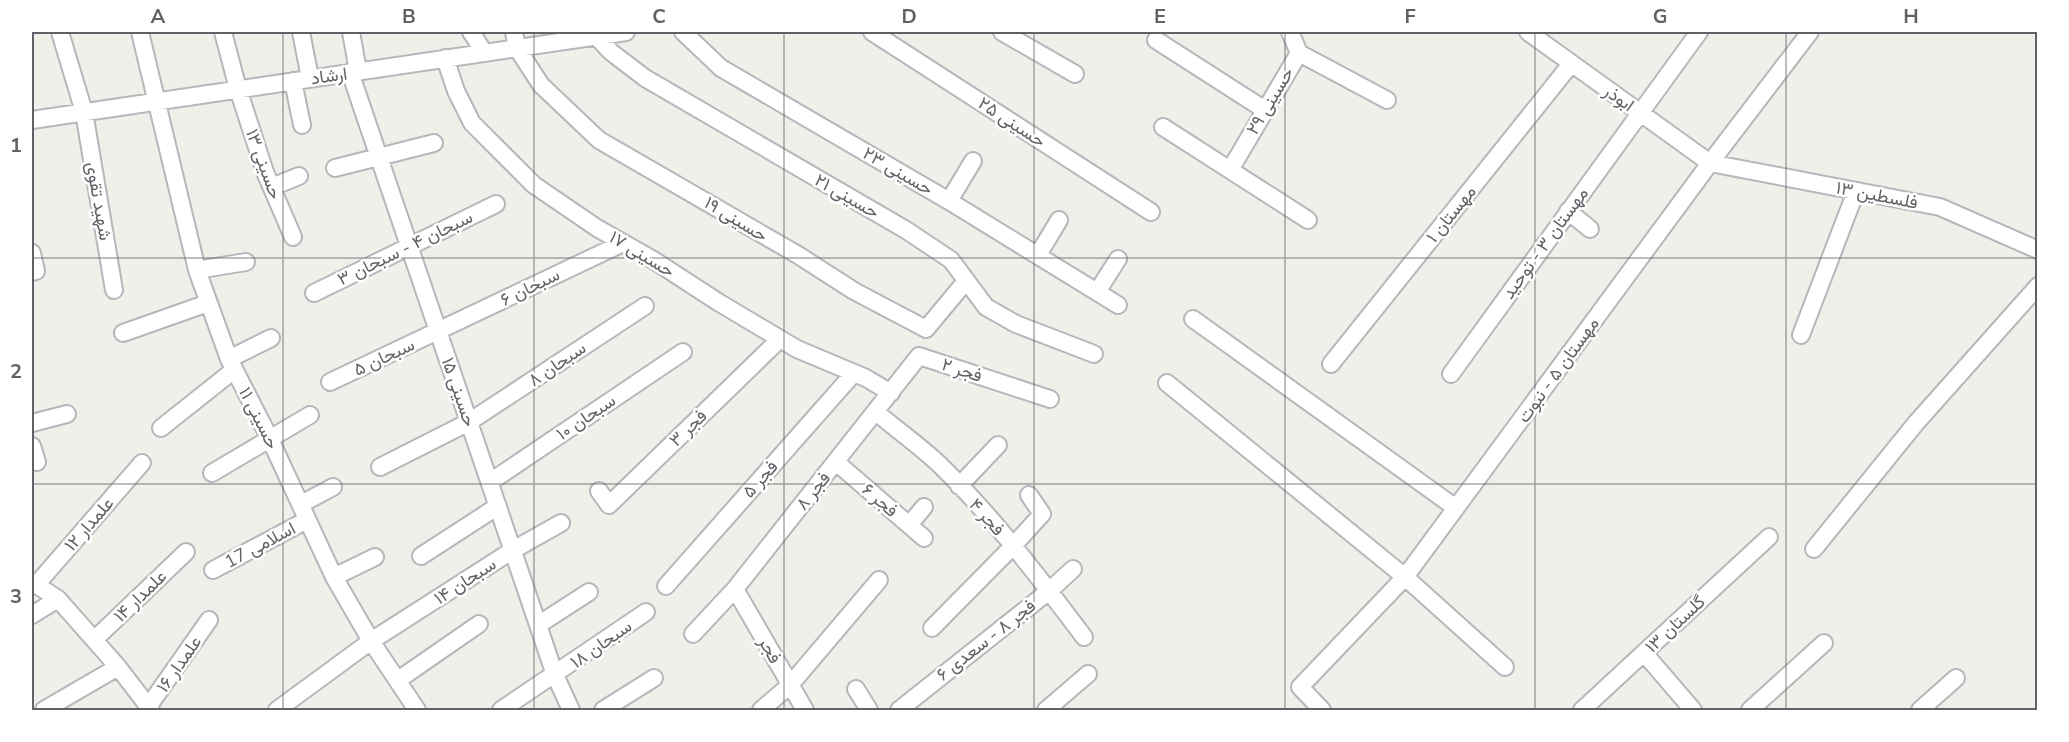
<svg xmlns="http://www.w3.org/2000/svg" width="2069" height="742" viewBox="0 0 2069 742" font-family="'Nunito Sans',Vazirmatn,sans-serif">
<rect width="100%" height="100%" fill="#f0efe9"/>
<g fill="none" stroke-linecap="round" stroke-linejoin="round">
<defs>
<path id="minor" d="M60 32 84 112 114 290
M140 32 197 270 229 359 270 439 334 577 371 641 417 710
M223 32 238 89 265 172 293 237
M301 32 310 78
M351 32 358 71
M471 32 484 52
M514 32 517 48 541 85 599 140 798 255 854 291 926 329 966 281
M683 32 721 68 949 201 1118 305
M872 32 1151 212
M1002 32 1075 74
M1528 32 1710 163 1940 207 2038 250
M596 36 611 52 645 78 906 230 951 260 986 307 1016 324 1094 354
M1156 40 1265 110
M1299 53 1387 100
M445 58 456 91 472 123 534 185 597 228 655 261 718 302 797 349 866 378 891 393
M350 72 555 675 571 710
M293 81 302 125
M32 120 626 32
M1163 127 1308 220
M335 168 434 143
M1230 170 1299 53 1290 32
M272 187 299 176
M949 201 973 161
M1568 211 1590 229
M32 253 36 271 32 272
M1038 255 1059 220
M197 270 246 262
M1097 292 1118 259
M314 293 496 204
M1193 319 1456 508
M123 333 208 303
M1801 335 1856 191
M229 359 271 338
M1331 364 1571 64
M1451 374 1699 32
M330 382 623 243
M1167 383 1405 577 1505 667
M876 412C897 430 920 446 940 465 993 517 1039 577 1084 637
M32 423 67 414
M161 428 234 370
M32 446 37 462
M836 462 924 538
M380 467 469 422 645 306
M212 473 310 415
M490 482 683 352
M959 486 998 445
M599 491 609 505 780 339
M301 504 333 487
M909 525 924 507
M1814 549 1916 423 2038 286
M421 556 498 506
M213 570 307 520
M334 577 375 557
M32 582 58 599 118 667 151 710
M36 585 142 463
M666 586 854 373
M735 589 805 710
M32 615 58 599
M538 625 589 592
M932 628 1013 546 1042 514 1029 495
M693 634 735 589 919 356 1050 399
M94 640 186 552
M1644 653 1693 710
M398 680 479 624
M856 689 869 710
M148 707 209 620
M44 710 118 667
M277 710 371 641 513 550 561 523
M501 710 646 612
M603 710 654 678
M761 710 790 685 879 580
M899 710 1049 591 1073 569
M1046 710 1088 674
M1322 710 1300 687 1405 577 1710 163 1810 32
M1582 710 1769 537
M1750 710 1824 643
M1920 710 1956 678"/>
</defs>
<use href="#minor" stroke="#b6b7bb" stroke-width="20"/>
<use href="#minor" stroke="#fff" stroke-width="16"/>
</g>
<path fill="none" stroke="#606267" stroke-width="1.5" stroke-opacity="0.55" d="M283 32V710M534 32V710M784 32V710M1034 32V710M1285 32V710M1535 32V710M1786 32V710M32 258H2038M32 484H2038"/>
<g text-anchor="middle" stroke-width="5" stroke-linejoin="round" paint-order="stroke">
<g font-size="18" fill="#606267" stroke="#fff">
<text transform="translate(329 76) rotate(-8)" y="6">ارشاد</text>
<text transform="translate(1619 98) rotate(35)" y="6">ابوذر</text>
<text transform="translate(1270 101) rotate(-59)" y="6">حسینی ۲۹</text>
<text transform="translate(1012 122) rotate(33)" y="6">حسینی ۲۵</text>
<text transform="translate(264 164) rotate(70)" y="6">حسینی ۱۳</text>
<text transform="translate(898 171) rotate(30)" y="6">حسینی ۲۳</text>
<text transform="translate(1877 195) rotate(11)" y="6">فلسطین ۱۳</text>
<text transform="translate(847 196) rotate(30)" y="6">حسینی ۲۱</text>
<text transform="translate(99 201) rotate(80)" y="6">شهید تقوی</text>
<text transform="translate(1451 214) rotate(-51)" y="6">مهستان ۱</text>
<text transform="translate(736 219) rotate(31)" y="6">حسینی ۱۹</text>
<text transform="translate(1545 243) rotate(-54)" y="6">مهستان ۳ - توحید</text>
<text transform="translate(405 248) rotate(-26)" y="6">سبحان ۴ - سبحان ۳</text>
<text transform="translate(642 254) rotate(31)" y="6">حسینی ۱۷</text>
<text transform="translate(530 287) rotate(-26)" y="6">سبحان ۶</text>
<text transform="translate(384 357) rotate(-25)" y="6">سبحان ۵</text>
<text transform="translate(557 364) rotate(-34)" y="6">سبحان ۸</text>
<text transform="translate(962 370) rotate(18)" y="6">فجر ۲</text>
<text transform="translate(1558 370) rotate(-54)" y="6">مهستان ۵ - نبوت</text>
<text transform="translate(459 392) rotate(71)" y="6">حسینی ۱۵</text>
<text transform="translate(586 417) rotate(-34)" y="6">سبحان ۱۰</text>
<text transform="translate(259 418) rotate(63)" y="6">حسینی ۱۱</text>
<text transform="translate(688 428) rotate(-44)" y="6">فجر ۳</text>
<text transform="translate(760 479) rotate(-48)" y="6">فجر ۵</text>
<text transform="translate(813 491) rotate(-51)" y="6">فجر ۸</text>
<text transform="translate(880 500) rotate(41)" y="6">فجر ۶</text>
<text transform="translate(987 517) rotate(48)" y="6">فجر ۴</text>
<text transform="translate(89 524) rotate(-49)" y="6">علمدار ۱۲</text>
<text transform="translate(260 545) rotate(-28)" y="6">اسلامی 17</text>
<text transform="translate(465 581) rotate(-33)" y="6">سبحان ۱۴</text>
<text transform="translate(140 596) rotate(-44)" y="6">علمدار ۱۴</text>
<text transform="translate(1675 624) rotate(-43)" y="6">گلستان ۱۳</text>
<text transform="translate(986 640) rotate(-38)" y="6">فجر ۸ - سعدی ۶</text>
<text transform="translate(601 644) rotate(-35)" y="6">سبحان ۱۸</text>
<text transform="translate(770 650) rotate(60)" y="6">فجر</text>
<text transform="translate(179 664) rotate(-55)" y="6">علمدار ۱۶</text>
</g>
</g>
<rect width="2069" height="742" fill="none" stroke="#ffffff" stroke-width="66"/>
<rect x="33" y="33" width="2003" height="676" fill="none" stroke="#606267" stroke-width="2"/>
<g font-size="20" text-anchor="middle" font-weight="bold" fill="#606267">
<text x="158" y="23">A</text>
<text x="409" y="23">B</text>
<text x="659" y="23">C</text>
<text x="909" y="23">D</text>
<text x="1160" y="23">E</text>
<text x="1410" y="23">F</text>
<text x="1660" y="23">G</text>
<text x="1911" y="23">H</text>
<text x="16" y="152">1</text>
<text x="16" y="378">2</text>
<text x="16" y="603">3</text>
</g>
</svg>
